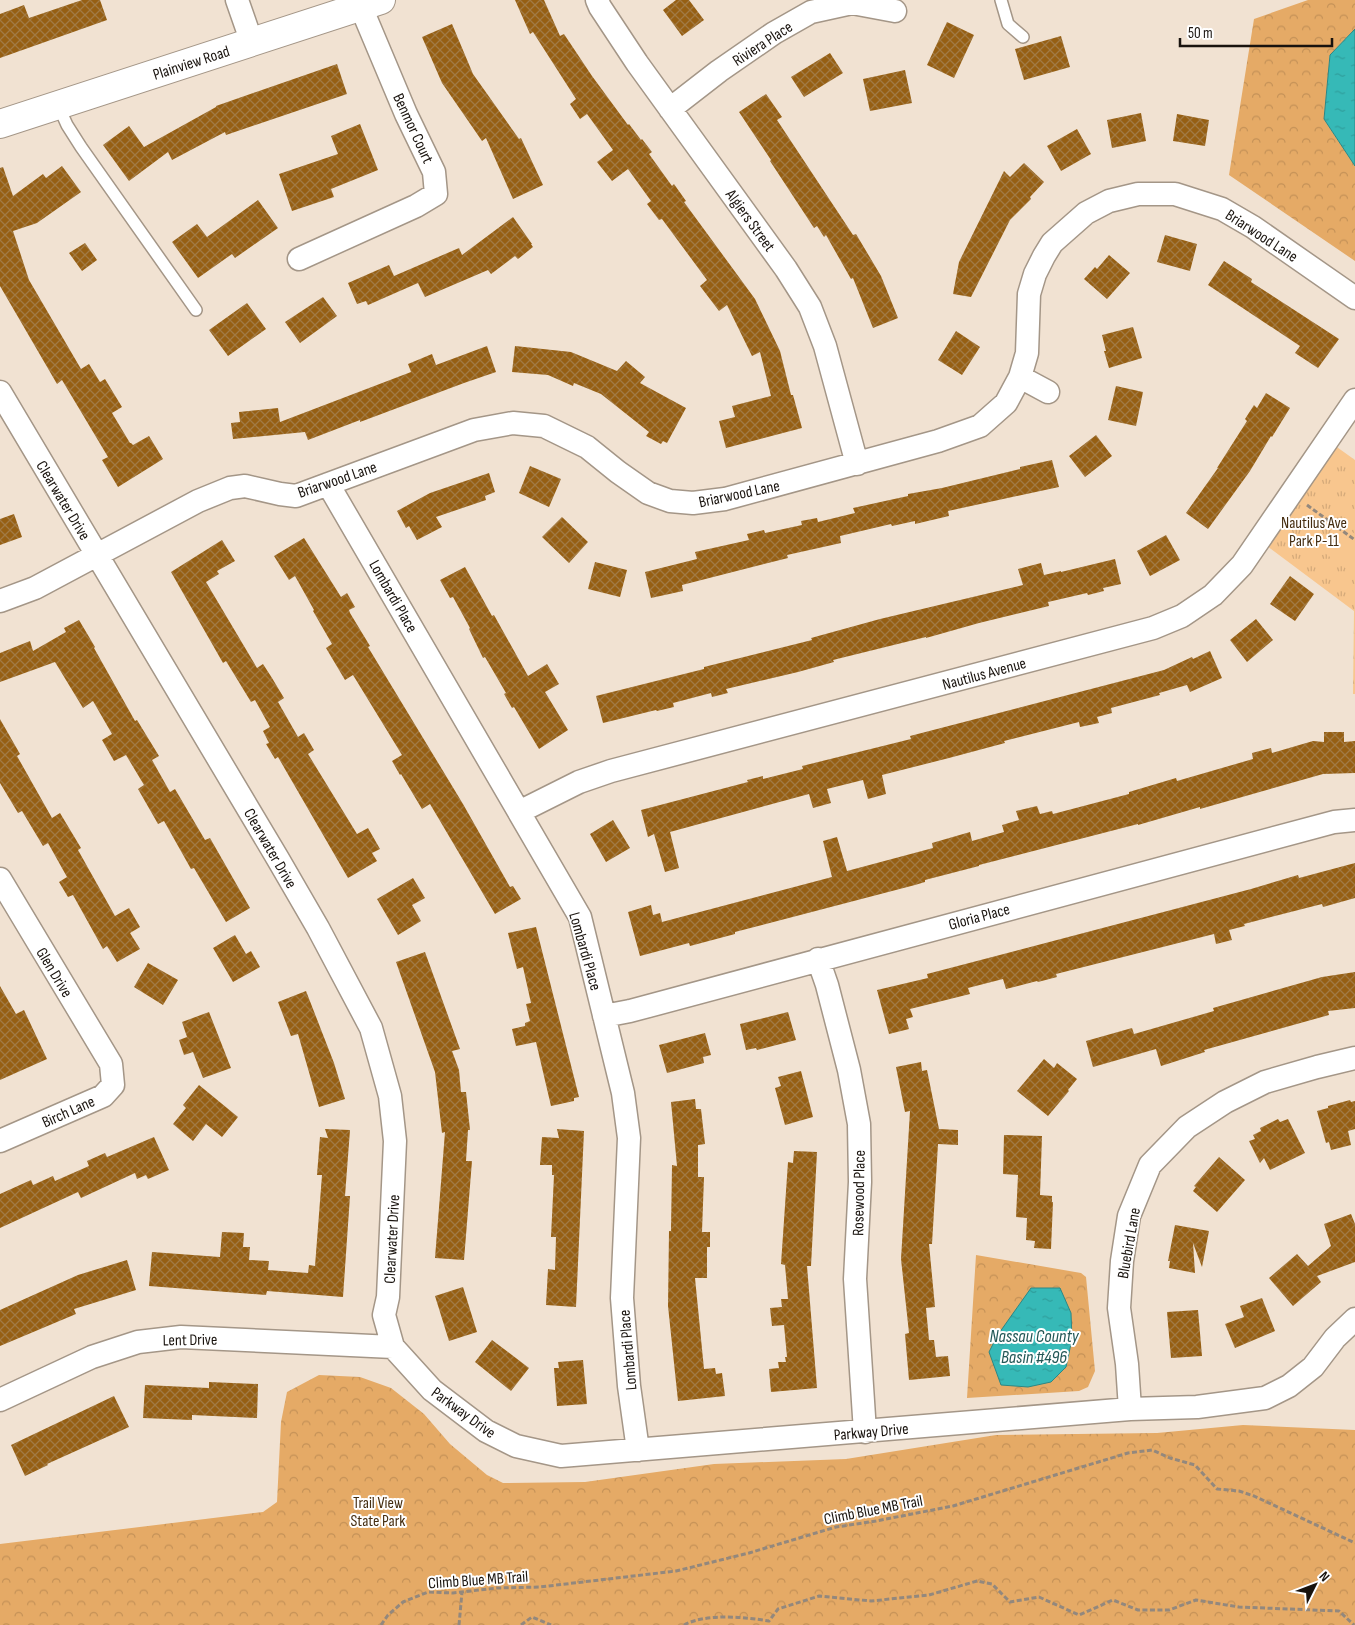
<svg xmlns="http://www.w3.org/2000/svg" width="1355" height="1625" viewBox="0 0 1355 1625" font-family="'Sofia Sans Condensed',sans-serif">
<defs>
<pattern id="grass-tufts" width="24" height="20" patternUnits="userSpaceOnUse" patternTransform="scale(1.25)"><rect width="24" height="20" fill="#f8c68e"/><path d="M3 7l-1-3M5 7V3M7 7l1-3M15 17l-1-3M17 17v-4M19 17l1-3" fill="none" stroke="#d4a979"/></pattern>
<pattern id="forest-crowns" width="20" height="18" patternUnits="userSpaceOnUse" patternTransform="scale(1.25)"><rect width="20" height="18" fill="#e5aa66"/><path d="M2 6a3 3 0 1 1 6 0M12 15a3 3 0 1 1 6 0" fill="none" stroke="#c49157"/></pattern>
<pattern id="water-ripples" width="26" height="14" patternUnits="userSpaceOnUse" patternTransform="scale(1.25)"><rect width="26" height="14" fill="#36b9b7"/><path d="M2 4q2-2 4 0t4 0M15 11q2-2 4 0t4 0" fill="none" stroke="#2f9e9c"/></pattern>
<pattern id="building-cross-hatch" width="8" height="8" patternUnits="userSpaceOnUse" patternTransform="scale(1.25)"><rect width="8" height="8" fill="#965f13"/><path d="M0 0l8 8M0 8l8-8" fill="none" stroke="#a17a44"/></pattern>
</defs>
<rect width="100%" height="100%" fill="#f1e2d2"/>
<path fill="url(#grass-tufts)" d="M1327 440 1355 460V694H1353L1354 611 1259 540Z"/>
<path fill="url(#forest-crowns)" d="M1308 0H1355V29L1330 55 1324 119 1355 166V261L1229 175 1254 19Z
M976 1255 1081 1273 1086 1277 1095 1371 1088 1387 1079 1391 967 1398Z
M319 1375 360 1377 391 1388 424 1414 450 1444 487 1475 503 1483 585 1482 714 1464 846 1459 996 1435 1157 1433 1243 1425 1355 1430V1625H0V1544L263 1512 277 1502 281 1422 287 1392Z"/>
<path fill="#f8c68e" d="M1339 522 1355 534V575L1319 549Z"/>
<path fill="url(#water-ripples)" stroke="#2d8784" d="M1355 29V166L1324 119 1330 55Z
M1031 1288H1060L1071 1313 1072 1339 1066 1367 1051 1382 1028 1387 1001 1385 989 1352 997 1336Z"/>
<path fill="url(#building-cross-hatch)" d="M82 0H100L107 20 0 58V14L24 5 29 18Z
M515 0H544L560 36 564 34 592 76 628 125 629 124 641 140 642 139 652 152 649 154 672 186 674 184 686 201 684 202 755 299 780 351 791 395H793L802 428 726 448 719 421 735 417 732 406 771 396 760 352 752 356 727 305 719 311 700 286 707 280 662 219 659 220 647 204 651 201 628 169 612 181 597 162 613 150 587 114 580 119 570 104 576 99 533 32 530 34Z
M676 0H689L704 20 682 36 663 10Z
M947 22 974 35 954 78 927 65Z
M452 24 473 74 519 139 521 138 543 185 513 199 486 138 482 141 442 83 422 37Z
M1061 36 1070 67 1024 80 1015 49Z
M830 53 843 73 804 97 791 77Z
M337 64 347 94 226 135 225 132 172 160 168 152 129 181 103 145 129 126 144 147 216 107V106Z
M905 70 912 103 870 111 863 79Z
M766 94 782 117 777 120 853 235 856 234 881 276 898 318 873 328 853 278 851 279 826 235 824 237 817 226 814 228 770 161 771 160 739 112Z
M1141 113 1146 141 1112 148 1107 120Z
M1177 114 1209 120 1205 146 1173 141Z
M360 124 378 170 331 189 334 197 292 211 279 174 338 154 331 136Z
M1077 129 1091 154 1061 171 1047 146Z
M1024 163 1044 182 1030 197 1031 199 1010 220 971 297 953 294 959 262 1004 171 1010 177Z
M62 166 81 192 37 223 13 231 29 280 81 369 89 364 100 382 105 379 122 407 112 413 130 443H131L133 445 149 436 163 459 118 487 102 460 108 457 62 380 57 384 0 286V168L3 167 13 196 43 174 46 178Z
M258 200 278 228 235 258 232 254 198 278 172 242 197 224 207 237Z
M513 217 532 244H531L533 247 518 259 515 256 491 274 488 270 425 297 418 283 368 305 366 301 357 304 348 283 389 265 394 276 459 248 462 255Z
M1165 235 1197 244 1190 271 1157 262Z
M85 243 97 260 82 271 69 253Z
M1109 255 1130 273 1107 299 1084 279 1095 267 1097 269Z
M1224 261 1252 279 1251 282 1339 339 1318 368 1295 353 1300 346 1208 285Z
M323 297 337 316 300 343 285 322Z
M247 303 266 329 228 356 209 330Z
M1133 327 1142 358 1109 368 1104 351H1106L1102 335Z
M956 331 980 347 962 375 938 360Z
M487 346 496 372 464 383 360 422V420L308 440 305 432 233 439 231 423 240 422 239 412 278 408 280 422 411 372 408 364 432 354 436 365Z
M515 346 571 352 617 371 626 361 645 377 640 383 686 408 667 443 663 441 661 444 646 436 649 432 601 394 574 383 573 386 548 375 512 372Z
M1116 386 1143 392 1136 426 1108 420Z
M1266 393 1290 408 1272 437 1271 436 1250 471 1208 529 1186 513 1218 468H1217L1247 421 1245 419 1254 405 1257 408Z
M1096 435 1112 456 1085 477 1069 456Z
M1052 460 1059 487 948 511 949 516 915 524V521L892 526 891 524 840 536 841 543 787 555 788 558 682 585 683 591 651 598 645 572 697 559 695 552 749 540 747 534 764 530 765 533 802 525 801 521 817 518 818 522 855 513 853 508 908 496V494L942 488 1020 469V467Z
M530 466 561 479 549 507 519 493Z
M489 473 495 492 485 496 486 500 436 517 442 527 417 540 409 526 406 528 397 511 430 493Z
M14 514 22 537 0 545V519Z
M562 517 588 542 569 563 542 537Z
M1166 535 1180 560 1150 576 1137 551Z
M304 538 341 597 347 593 355 607 349 610 350 613 370 646 368 647 463 804 510 887 513 886 521 899 495 914 430 804 422 809 401 774 400 775 392 761 402 755 353 675 345 680 326 648 332 644 313 611 314 610 295 576 289 580 274 556Z
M222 540 235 561 217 571 219 574 206 582 257 668 263 664 272 678 284 698 278 702 298 737 304 733 314 750 308 754 357 834 368 828 380 849 372 853 377 861 348 878 278 757 275 759 266 744 269 743 263 731 270 727 255 700 251 702 226 661 223 663 171 572Z
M1115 559 1121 584 1103 588 1104 591 1088 595 1087 593 1048 602 1049 606 979 623 926 638V637L833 660 834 662 798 672 726 689 728 693 712 697 711 693 673 703 674 707 657 711 656 710 603 723 596 696 704 669V667L812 640 811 638 880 619 1023 585 1018 569 1041 563 1044 575 1061 571V572Z
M595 562 627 570 620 597 588 589Z
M465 567 492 616 494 615 528 676 547 664 559 684 545 692 568 730 539 749 514 707 512 708 504 694 506 693 485 657 483 658 469 629 470 628 453 597 450 598 440 580Z
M1290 576 1314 594 1295 621 1270 604Z
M1256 619 1273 640 1247 662 1230 640Z
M79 620 95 647 94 648 135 721 137 720 159 756 152 760 170 792 175 789 205 840 210 838 250 908 226 922 194 868 191 869 164 821 158 824 138 789 144 785 126 755 114 761 102 740 112 734 93 701 83 708 55 662 0 682V653L30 641 33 651 66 632 64 628Z
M1210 651 1222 678 1190 692 1187 685 1159 693 1160 695 1111 708 1112 713 1097 717 1099 723 1080 727 1079 722 1004 741 1005 743 949 758 882 775 886 794 868 799 863 780 827 789 831 803 813 808 809 794 670 832 679 868 665 872 654 834 648 837 641 810 748 782 747 780 763 776V779L803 769 802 766 911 739 910 736 1164 670 1192 657 1193 659Z
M0 719 20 754 17 756 52 818 60 813 81 848 78 850 115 916 129 908 140 927 130 933 140 949 117 962 107 946 103 949 73 895 68 897 59 882 67 877 48 843 43 846 22 811 18 813 0 783Z
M1324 732H1344V742L1355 741V773L1323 774 1200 809V807L1138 825V824L979 865V866L925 880V882L915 885 735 932V934L690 946 689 943 640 956 628 912 651 905 653 915 660 913 662 922 832 877 823 841 837 837 847 871 933 848 932 843 970 832 972 841 1004 832 1002 825 1019 820 1016 811 1037 806 1040 814 1052 811 1053 814 1129 794V792L1176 778 1177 781 1253 759 1252 753 1271 748 1272 753 1313 741 1324 742Z
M613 820 630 848 606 862 590 834Z
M1355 863V898L1323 907 1322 904 1244 924 1245 926 1229 930 1232 940 1216 944 1214 934 1056 974 1057 977 1038 982 1037 981 1006 989 1003 979 968 988 970 994 910 1009 913 1017 906 1019 909 1029 889 1034 877 990 928 978 927 974 1251 889 1298 875 1299 878Z
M413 878 425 898 412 905 421 921 398 935 377 899Z
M536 927 579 1097 574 1098V1101L551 1106 536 1042 516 1046 512 1029 525 1026V1023L530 1021 526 1004 531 1003 523 967 517 969 508 933Z
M235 935 246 954 251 951 260 967 233 982 213 948Z
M425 952 460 1049 452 1051 459 1070 461 1092H466L470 1130H468L466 1161H472L464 1260 435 1258 445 1132 442 1133 435 1072 396 962Z
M148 963 178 980 163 1005 134 987Z
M1355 972V1008L1328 1011 1329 1015 1204 1050 1205 1052 1161 1066 1156 1049 1093 1067 1086 1041 1132 1028 1134 1034 1214 1011 1213 1008 1322 977Z
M0 986 16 1014 24 1010 47 1059 0 1080Z
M306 991 334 1063 345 1099 319 1107 298 1034 291 1036 278 1002Z
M209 1012 231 1068 203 1078 193 1052 184 1055 179 1040 187 1037 182 1022Z
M788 1012 796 1040 757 1050 756 1048 746 1050 740 1024Z
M705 1033 711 1055 703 1057 704 1063 667 1073 659 1045Z
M1044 1059 1054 1068 1057 1063 1077 1079 1068 1090 1069 1091 1048 1116 1017 1091Z
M921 1062 922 1071 927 1070 939 1129 958 1130V1145L938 1144 932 1244H929L935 1307 926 1308 929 1340H934L936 1357 948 1356 950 1376 909 1380 905 1334 909 1333 901 1259 910 1111 905 1112 896 1067Z
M801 1071 813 1117 785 1125 775 1088 781 1086 778 1077Z
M199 1085 238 1117 222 1137 206 1124 193 1141 173 1124 186 1108 183 1105Z
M695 1099 696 1109H701L705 1144 698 1145V1177H704L702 1232H710V1247H707V1278H695L704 1369 715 1368 716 1374 722 1373 725 1396 678 1401 668 1306 669 1231H671L672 1165 677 1166 671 1102Z
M1350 1100 1351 1102 1355 1101V1129L1348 1131 1351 1145 1331 1150 1329 1142 1326 1143 1317 1111 1328 1108V1106Z
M1278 1119 1280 1122 1288 1119 1305 1153 1270 1170 1264 1158 1260 1163 1249 1141 1255 1139 1253 1135 1261 1131 1260 1128Z
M325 1129 350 1130 345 1196H350L343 1297 267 1291 266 1295 149 1286 152 1252 220 1257 222 1232 244 1233 243 1247H250L249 1260 269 1261 268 1270 308 1273 309 1265 315 1266 322 1175H317L320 1137 328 1138Z
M557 1129 584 1131 576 1307 546 1305 548 1269 555 1270 556 1237H551L554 1175H552V1165H540L542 1137 559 1138Z
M1004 1135 1042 1136 1040 1195 1052 1196V1202H1053L1051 1249 1034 1248 1035 1241 1026 1240 1027 1218 1016 1217 1018 1175 1003 1174Z
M154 1137 169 1170 148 1179 146 1175 137 1179 135 1173 81 1198 78 1192 0 1228V1194L31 1180 33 1185 53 1176 55 1181 89 1166 87 1161 105 1153 107 1157Z
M794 1151 817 1152 811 1266H807L817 1388 771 1392 769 1369 779 1368 778 1362H786L785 1357H787L784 1325 772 1326 770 1308 782 1307 781 1299H788L785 1265 781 1264 788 1162 793 1163Z
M1219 1157 1245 1180 1217 1212 1193 1191 1196 1187 1194 1186Z
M1351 1214 1355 1224V1262L1317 1276 1321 1282 1293 1306 1269 1278 1297 1254 1308 1266 1331 1246 1324 1224Z
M1175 1225 1209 1231 1202 1267 1193 1243 1195 1273 1169 1268 1170 1261H1168Z
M127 1260 136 1290 74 1309 76 1314 0 1346V1310L78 1275Z
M463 1287 477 1332 449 1341 435 1296Z
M1262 1298 1275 1331 1235 1348 1225 1324 1244 1317 1240 1306Z
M1198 1310 1202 1356 1171 1358 1167 1312Z
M492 1340 529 1368 511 1391 475 1362Z
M583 1360 587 1404 557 1406 554 1368H559L558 1362Z
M209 1382 258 1384 257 1418 192 1415V1420L143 1418 145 1385 209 1388Z
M114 1396 129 1427 47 1464 48 1465 25 1476 11 1445Z"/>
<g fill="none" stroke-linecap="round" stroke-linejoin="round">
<defs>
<path id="lane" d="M1001 0 1008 24 1023 37
M58 105 67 125 81 147 196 310"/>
<path id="street" d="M237 0 252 43
M597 0 600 7 637 63 786 269 810 307 825 346 857 464
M670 109 719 71 774 33 811 12 852 3 895 11
M299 259 416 206 436 194 434 172 406 114 361 7
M1020 377 1048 392
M0 392 278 859 318 928 371 1028 390 1096 395 1141 388 1297 384 1315 393 1347 432 1390 486 1431 516 1446 561 1456 1130 1409 1197 1407 1265 1398 1289 1386 1313 1367 1335 1338 1355 1319
M328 484 580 917 623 1093 629 1138 622 1298 629 1386 638 1450
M0 601 35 588 198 501 230 488 245 486 280 494 296 496 474 430 513 423 544 426 587 447 618 472 648 493 670 501 693 503 725 499 938 441 980 426 1006 403 1020 377 1027 353 1029 294 1035 274 1044 256 1052 243 1086 213 1109 201 1138 194H1175L1222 209 1253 227 1355 298
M519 812 579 782 611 771 1153 628 1182 616 1213 595 1242 565 1355 400
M0 879 111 1064 113 1085 103 1096 0 1141
M818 959 827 985 849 1070 859 1124 860 1182 855 1279 865 1432
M604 1016 630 1011 1334 822 1355 820
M0 1400 92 1357 138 1342 181 1337 393 1347
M1130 1409 1127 1364 1119 1308 1122 1261 1129 1216 1150 1165 1187 1127 1225 1102 1265 1082 1317 1067 1355 1058"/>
<path id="secondary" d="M0 124 381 0"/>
</defs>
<use href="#lane" stroke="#a49687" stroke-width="14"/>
<use href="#street" stroke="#a49687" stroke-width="25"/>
<use href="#secondary" stroke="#a49687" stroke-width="30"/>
<path stroke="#93887d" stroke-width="3" stroke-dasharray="5 2.5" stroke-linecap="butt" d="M1307 505 1355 540
M381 1625 388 1615 403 1602 428 1592 453 1593 497 1588 540 1587 676 1571 749 1553 836 1527 876 1521 953 1506 1128 1453 1152 1450 1170 1458 1195 1465 1217 1489 1239 1491 1254 1496 1355 1543
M459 1625 462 1592
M521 1625 532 1617 551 1625
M684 1625C706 1613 745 1617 769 1621L778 1609 819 1596 871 1601 929 1595 977 1581 992 1584 1010 1602 1039 1597 1079 1615 1113 1600 1138 1610H1169L1196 1600 1239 1607 1339 1611 1354 1625"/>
<use href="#lane" stroke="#fff" stroke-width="11"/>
<use href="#street" stroke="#fff" stroke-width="22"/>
<use href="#secondary" stroke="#fff" stroke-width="28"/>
</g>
<g text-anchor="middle" stroke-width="4" stroke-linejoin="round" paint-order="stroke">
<g font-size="16" fill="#19130e" stroke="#fff">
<text transform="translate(762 43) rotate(-33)" y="6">Riviera Place</text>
<text transform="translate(191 62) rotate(-18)" y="6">Plainview Road</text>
<text transform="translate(414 128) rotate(65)" y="6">Benmor Court</text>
<text transform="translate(751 220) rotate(54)" y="6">Algiers Street</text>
<text transform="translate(1262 235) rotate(33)" y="6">Briarwood Lane</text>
<text transform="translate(337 479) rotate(-19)" y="6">Briarwood Lane</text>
<text transform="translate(739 493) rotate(-12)" y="6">Briarwood Lane</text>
<text transform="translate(64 500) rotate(59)" y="6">Clearwater Drive</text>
<text transform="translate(394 596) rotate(60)" y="6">Lombardi Place</text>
<text transform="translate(984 673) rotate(-15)" y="6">Nautilus Avenue</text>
<text transform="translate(271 848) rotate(60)" y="6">Clearwater Drive</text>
<text transform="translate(979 916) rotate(-15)" y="6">Gloria Place</text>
<text transform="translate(586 951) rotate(74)" y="6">Lombardi Place</text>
<text transform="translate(55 972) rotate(59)" y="6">Glen Drive</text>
<text transform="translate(68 1111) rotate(-24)" y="6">Birch Lane</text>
<text transform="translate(858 1193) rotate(-89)" y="6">Rosewood Place</text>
<text transform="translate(391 1239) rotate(-87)" y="6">Clearwater Drive</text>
<text transform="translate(1128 1243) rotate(-80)" y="6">Bluebird Lane</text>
<text transform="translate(190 1339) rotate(-1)" y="6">Lent Drive</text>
<text transform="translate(627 1350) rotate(-95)" y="6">Lombardi Place</text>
<text transform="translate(464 1412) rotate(36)" y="6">Parkway Drive</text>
<text transform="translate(871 1431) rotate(-5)" y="6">Parkway Drive</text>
<text transform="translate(873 1509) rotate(-11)" y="6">Climb Blue MB Trail</text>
<text transform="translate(478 1579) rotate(-4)" y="6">Climb Blue MB Trail</text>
</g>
<g font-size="16" fill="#452d10" stroke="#fff">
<text x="1314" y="528">Nautilus Ave<tspan x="1314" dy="18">Park P-11</tspan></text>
<text x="378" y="1508">Trail View<tspan x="378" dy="18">State Park</tspan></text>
</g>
<g font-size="18" font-style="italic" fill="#225756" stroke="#fff">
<text x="1034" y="1342">Nassau County<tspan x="1034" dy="21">Basin #496</tspan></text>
</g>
</g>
<g transform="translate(1315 1585) rotate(48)" stroke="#ffffff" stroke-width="4" paint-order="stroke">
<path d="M0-4L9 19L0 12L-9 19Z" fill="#19130e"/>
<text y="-8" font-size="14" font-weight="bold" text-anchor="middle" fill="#19130e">N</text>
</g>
<path d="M1180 38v8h152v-8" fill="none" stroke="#19130e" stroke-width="2.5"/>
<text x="1188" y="38" font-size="15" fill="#19130e" stroke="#ffffff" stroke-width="4" paint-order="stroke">50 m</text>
</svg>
